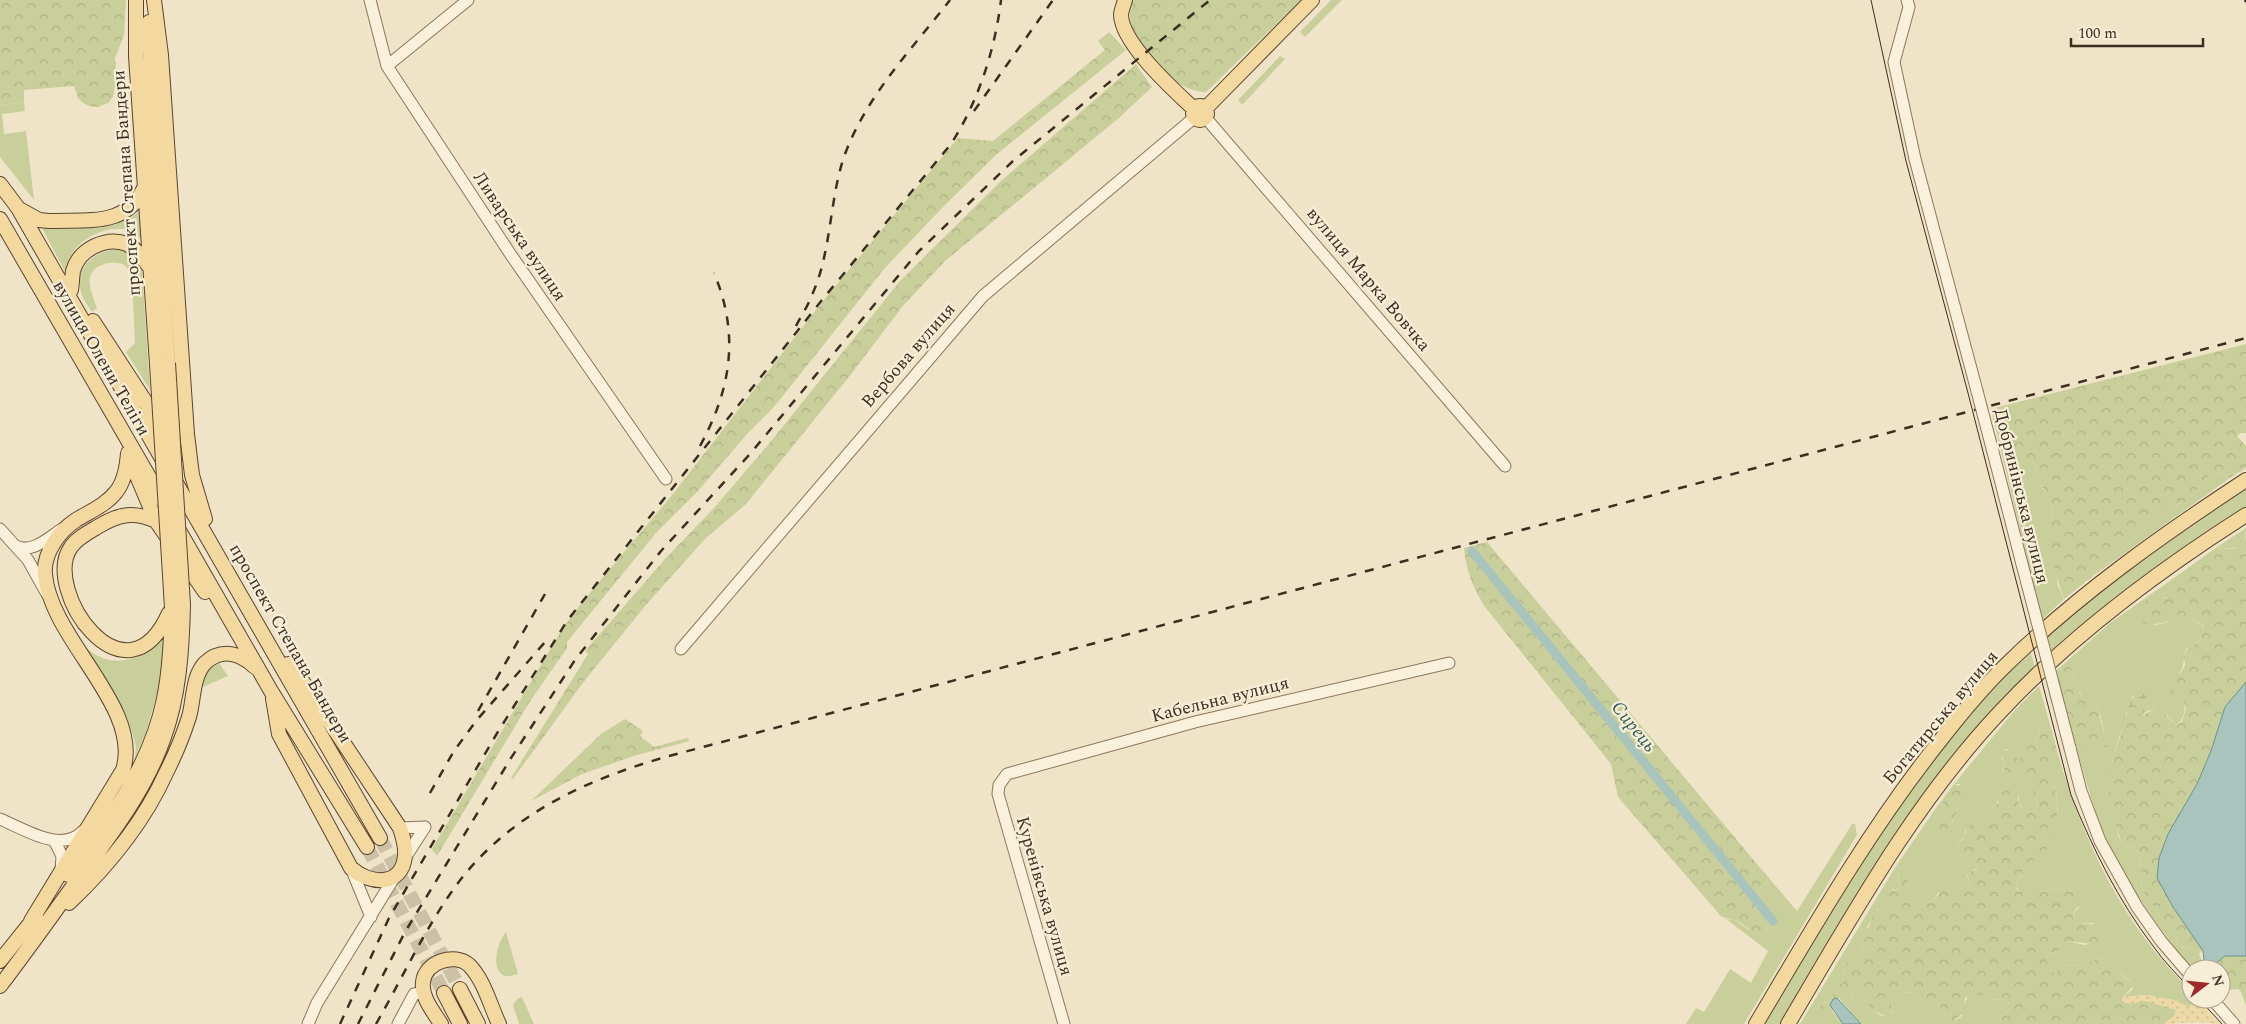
<svg xmlns="http://www.w3.org/2000/svg" width="2246" height="1024" viewBox="0 0 2246 1024" font-family="Spectral,serif">
<defs>
<pattern id="forest-crowns" width="20" height="18" patternUnits="userSpaceOnUse" patternTransform="scale(1.25)"><rect width="20" height="18" fill="#c9cf9b"/><path d="M2 6a3 3 0 1 1 6 0M12 15a3 3 0 1 1 6 0" fill="none" stroke="#aeb285"/></pattern>
<pattern id="wetland-marsh" width="20" height="14" patternUnits="userSpaceOnUse" patternTransform="scale(1.25)"><rect width="20" height="14" fill="#c9cf9b"/><path d="M1 5h8M5 5V1M11 12h8M15 12V8" fill="none" stroke="#aeb285"/></pattern>
<pattern id="sand-dots" width="8" height="8" patternUnits="userSpaceOnUse" patternTransform="scale(1.25)"><rect width="8" height="8" fill="#ecd9a5"/><path d="M2 2h.1M6 6h.1" fill="none" stroke="#cbbb8e" stroke-width="1.8" stroke-linecap="round"/></pattern>
</defs>
<rect width="100%" height="100%" fill="#f0e4c8"/>
<path fill="#c9cf9b" d="M1331 0H1342L1305 37 1300 32Z
M1280 56 1285 59 1242 105 1238 100Z
M24 102 25 111 2 114 4 134 26 131 34 200 0 157V105Z
M141 208 142 242C128 216 85 233 73 252 68 260 68 266 67 275L42 228C67 227 127 231 141 208Z
M118 249C131 253 138 256 142 270L150 390 126 352 135 343 132 279C130 274 128 268 124 265 114 259 93 264 90 277 88 287 94 299 97 308L92 312C89 307 84 301 82 295 72 269 94 250 118 249Z
M2001 451 2013 461H2029L2039 467 2041 486 2046 492 2052 510 2049 530 2058 586 2064 599 2042 620Z
M2217 472 2230 478 2093 576 2160 515 2177 504 2186 502 2211 474Z
M2246 488V507L2220 525 2052 653 2047 634 2149 551Z
M2246 528C2246 549 2235 550 2217 547Z
M2188 568 2186 573 2176 581V595L2171 598 2164 597 2153 625C2171 624 2190 610 2204 628 2202 639 2197 645 2186 649 2183 659 2185 665 2179 674 2181 691 2192 715 2176 725L2166 714 2155 709 2147 711 2149 706 2133 696 2126 713 2127 720 2119 737 2111 767 2118 835 2122 843 2132 847 2140 854 2142 890 2162 919 2176 925V941L2183 947 2201 952 2199 954 2205 969H2193C2159 929 2128 886 2106 838 2093 809 2085 777 2076 747L2105 740C2103 730 2103 719 2098 710 2093 702 2086 701 2081 694 2076 689 2072 676 2072 669L2065 663 2110 623Z
M164 637 160 684 146 732 135 758 136 747 132 732 82 644C87 648 92 653 98 656 122 668 148 656 164 637Z
M2030 650 2035 668 1870 875 1781 1024H1765L1870 845 1952 734 2009 670Z
M219 663 228 676 203 687C202 676 209 668 219 663Z
M2039 686 2052 731 2040 730 2037 739 2026 743C2033 760 2034 762 2053 760L2058 754C2078 824 2108 892 2153 949 2165 964 2178 978 2191 992V999H2197L2189 1007 2173 1000 2147 995 2123 997 2133 989 2130 981 2115 969 2106 956 2082 965 2064 966 2057 973 2052 972 2046 959 2047 956 2054 953 2067 941 2085 945 2098 941 2100 927 2093 923 2075 924 2073 914 2079 907 2070 889C2065 888 2059 888 2054 889 2042 891 2023 903 2016 886 2020 874 2030 864 2039 855 2042 853 2045 852 2047 848 2067 815 2061 756 2012 758L2008 750 2003 749 2001 758 2004 761 2003 770 2012 775H2020C2027 781 2031 790 2037 798L2036 807 2023 808 2018 803 2019 796 2005 791 2000 792 1996 798 1998 805 1993 807C1988 819 1975 822 1965 830V838L1960 840 1957 845 1962 858 1971 860 1977 868 1967 875 1970 884 1961 889 1938 893 1933 901 1925 902 1923 899 1914 898 1907 884 1909 881 1898 873 1897 875 1900 885 1898 890 1895 891 1893 889 1882 895 1886 905 1885 909 1877 910C1871 918 1870 926 1862 933L1861 945 1863 951C1846 966 1846 958 1842 983L1837 986 1834 998 1828 1000 1815 1010V1020L1819 1022 1833 1012 1843 1024H1800L1896 866 1938 805 1942 800 1943 807 1930 827 1932 830 1951 824 1957 812 1960 784H1954L2014 711Z
M1852 824H1855L1857 835 1744 1024H1686L1696 1008 1704 1012 1730 969 1751 983 1768 951 1726 919 1735 920 1749 930 1766 929C1776 915 1764 905 1757 893L1758 889 1767 884 1768 877 1797 911Z
M506 932 518 974C514 975 509 977 505 976 489 971 498 940 506 932Z
M1857 989 1873 1011 1882 1016 1892 1014 1891 1007 1893 998 1902 993 1913 992 1925 1001 1940 1007 1949 1021 1956 1020 1962 1016C1964 998 1966 995 1984 994L1993 1000 2003 999 2010 1004V1010L1994 1024H1861L1844 1004 1851 996 1853 990Z
M522 997 534 1024H519L513 1005 518 998Z"/>
<path fill="url(#forest-crowns)" d="M0 0H126L124 35 115 58 117 78 113 97 108 103 98 107 89 106 83 103 78 98 74 86 24 90V102L0 105Z
M1133 0H1301L1206 92C1173 92 1128 44 1130 11 1130 8 1132 3 1133 0Z
M1109 32 1126 50 997 154 944 206 884 269 774 407 748 433 697 492 656 533 567 642V648L529 703 437 856 432 849 561 631 579 606 672 495 823 301 958 138 993 141 1105 50 1098 41Z
M1136 64 1152 87 1119 118 945 261 902 307 852 373 746 504 705 539 646 605 585 680 513 779 511 778 588 654 585 651 665 559 714 508 772 440 900 281 1002 180Z
M2246 344V433H2241L2237 436 2246 446V468L2230 478 2217 472 2211 474 2186 502 2177 504 2160 515 2093 576 2064 599 2049 554 2047 542 2052 510 2046 492 2039 482V467L2029 461H2013L2001 451 1991 409Z
M2246 537V682L2225 707 2211 751 2197 784 2168 834 2159 858 2158 869 2166 894 2203 951C2197 953 2194 951 2187 948 2173 943 2176 939 2176 925L2162 919 2142 890 2140 854 2132 847 2122 843C2118 836 2107 790 2108 783 2108 774 2122 727 2127 720H2131L2155 709 2161 710 2176 725 2182 722 2186 708 2183 700 2173 697 2170 691 2185 665 2184 656 2187 649C2197 645 2202 639 2204 627 2188 608 2166 629 2143 623L2139 617V605C2156 593 2165 601 2176 595V581L2186 573 2188 568 2217 547C2233 550 2237 551 2246 537Z
M1487 542 1768 877 1767 884 1758 889 1757 893 1770 910 1774 921 1762 932C1750 934 1745 924 1735 920 1729 918 1726 920 1720 915L1618 797 1611 764 1485 607C1473 588 1466 571 1464 548Z
M2065 663 2072 669 2073 677 2080 694 2091 700 2099 712 2107 747 2086 745 2076 747 2056 671Z
M625 719 643 731 640 736 654 747 687 738 690 741 637 755 582 774 531 801 601 734Z
M2041 729 2052 731 2058 754 2051 762H2043L2029 757 2024 747 2026 743 2037 739Z
M2003 749 2010 752 2012 758C2024 756 2043 763 2049 774 2061 793 2061 834 2045 851 2035 862 2021 870 2016 886L2017 890C2036 902 2054 882 2074 890 2087 899 2078 904 2073 914L2075 924H2096L2102 929 2106 936 2103 943 2096 942 2092 944 2067 941 2059 950 2047 956 2046 959 2052 972 2057 973 2060 968 2064 966 2082 965 2106 956 2115 969 2134 985 2123 997 2167 1005 2176 1010 2175 1015 2164 1024H1994L2010 1010V1004L2008 1002H2004L2003 999 1993 1000 1984 994 1965 998 1964 1001 1965 1012 1952 1022 1949 1021 1940 1007 1925 1001 1913 992 1902 993 1893 998 1891 1007 1892 1017 1890 1018 1873 1011 1856 989 1853 990 1849 1001 1844 1004 1839 998 1833 999 1831 1001 1833 1012 1819 1022 1813 1019 1815 1010 1828 1000 1834 998 1833 989 1842 983 1845 964 1863 951 1860 941 1862 930 1869 927 1874 912 1885 908 1886 905 1882 896 1888 888 1895 891 1898 890 1900 885 1897 875 1905 871 1910 874V878L1907 884 1914 898 1923 899 1925 902 1933 901 1941 891 1961 889 1970 884 1967 873 1976 870 1977 868 1971 860H1964C1959 856 1957 848 1958 842L1965 838 1966 827C1975 823 1989 818 1992 808L1999 803 1996 798 1997 794C2004 790 2011 788 2018 793V803L2021 807H2036L2037 798C2031 790 2027 781 2020 775H2008L2005 773 2003 765 2004 760 1999 754Z
M1954 784 1964 787 1965 798 1949 827 1939 831 1932 830 1930 827 1943 807 1942 800Z
M2225 956H2246V1005L2241 992 2238 989 2221 991V969H2211Z"/>
<path fill="url(#wetland-marsh)" d="M2138 692 2146 695 2149 706 2147 711 2135 719 2127 720C2125 710 2131 698 2138 692Z"/>
<path fill="url(#sand-dots)" d="M2147 995 2173 1000 2189 1007 2197 999 2220 1024 2198 1022 2164 1024 2175 1015 2176 1010 2142 1000 2133 1004 2124 1003 2122 1000 2123 997Z"/>
<path fill="#a9c4bc" stroke="#6f938a" d="M2246 682V956H2225L2209 969H2205L2203 951 2173 907 2157 878 2159 858 2168 834 2197 784 2211 751 2225 707Z
M1837 998 1861 1024H1843L1830 1005 1833 999Z"/>
<g fill="none" stroke-linecap="round" stroke-linejoin="round">
<path stroke="#a9c4bc" stroke-width="9" d="M1472 551 1773 921"/>
<path stroke="#ccc0a6" stroke-width="14" stroke-dasharray="14 7" stroke-linecap="butt" d="M380 838 460 989
M367 847 444 993"/>
<defs>
<path id="minor" d="M370 0 387 66 511 255 666 479
M1907 0 1909 7 1894 62 1915 159 1977 391
M387 66 468 0
M1205 117 1505 466
M1993 452 2022 564
M0 529 28 560 47 594
M16 546C32 554 48 538 62 529
M681 649 983 296 1195 117
M2070 748 2081 791 2100 841 2137 907 2161 941 2191 976
M0 819C24 829 62 854 83 831
M400 828 425 827
M55 842 62 856 61 871
M405 858 425 827
M351 868 371 917
M2212 999 2234 1024
M308 1024 317 1003 397 873
M398 1024 414 994 420 993 424 996
M1064 1024 998 794 999 785 1007 774 1195 722 1449 663"/>
<path id="major" d="M136 0V56L157 364
M154 0 161 55 187 434 192 475 205 519
M1125 0C1124 4 1121 11 1121 15 1122 44 1174 90 1194 109
M149 22 153 140 168 363
M1193 113a7 7 0 1 1 14 0a7 7 0 1 1-14 0Z
M1205 109 1312 0
M0 184 18 208 380 838
M19 209 39 220 49 221C87 219 127 228 145 186
M0 219 167 508
M71 290C72 284 72 277 73 271 79 249 106 236 127 244 137 249 144 260 151 269
M93 321 147 404 162 432
M129 457 156 521 205 592
M156 521C134 511 119 514 99 526 89 532 77 538 71 547 41 589 125 711 169 613
M177 527 271 691 367 847
M273 699 279 734 351 868C370 885 402 887 405 856 406 846 403 837 400 828L303 682 288 664
M68 875C109 821 150 767 164 699 170 669 171 639 172 608
M69 903C109 865 143 824 166 773 175 755 183 736 189 717 194 700 192 677 205 663 222 647 241 654 255 667
M31 921 123 770C143 707 50 639 45 574 43 554 59 531 76 520 89 512 106 505 116 492 125 481 127 466 128 453
M0 961 36 916
M0 986C26 952 51 917 76 882 109 837 144 793 163 740 179 697 182 651 183 605
M460 989 478 1024
M444 993 460 1024
M441 1024C433 1011 421 997 423 982 425 962 455 952 469 965 484 980 490 1005 499 1024
M1756 1024C1813 928 1869 830 1939 742 1960 715 1982 688 2006 665 2079 594 2162 535 2246 480
M1788 1024C1852 916 1914 803 2001 711 2072 635 2158 571 2246 515"/>
</defs>
<use href="#minor" stroke="#8d765c" stroke-width="13"/>
<use href="#major" stroke="#5b4430" stroke-width="16"/>
<use href="#minor" stroke="#faf1dc" stroke-width="11"/>
<use href="#major" stroke="#f3d9a0" stroke-width="14"/>
<path stroke="#3d2e20" stroke-width="1" d="M1871 0 1906 161 1968 393 2071 795C2093 849 2118 900 2153 946 2164 962 2178 975 2191 990
M2199 999 2222 1024"/>
<path stroke="#3d2e20" stroke-width="2.5" stroke-dasharray="9 9" stroke-linecap="butt" d="M2245 0 2246 2
M974 111 1053 0
M796 326C801 316 808 306 812 295 832 251 829 199 845 154 867 95 912 49 950 0
M700 446C731 389 740 335 714 273
M478 711 545 594
M430 793 454 751 476 721 546 641
M340 1024 389 918 496 735 567 621 822 300 951 144C978 102 995 50 1001 0
M358 1024 405 932 511 758 575 660 661 551 750 454 919 251 1013 161 1210 0
M376 1024C403 977 426 926 458 883 511 813 588 779 669 756L2246 338"/>
<defs>
<path id="minor-bridge" d="M1977 391 1993 452
M2022 564 2070 748"/>
<path id="major-bridge" d="M168 363 183 605
M157 364 172 608"/>
</defs>
<use href="#minor-bridge" stroke="#8d765c" stroke-width="13" stroke-linecap="butt"/>
<use href="#major-bridge" stroke="#5b4430" stroke-width="16" stroke-linecap="butt"/>
<use href="#minor-bridge" stroke="#faf1dc" stroke-width="11"/>
<use href="#major-bridge" stroke="#f3d9a0" stroke-width="14"/>
</g>
<g text-anchor="middle" stroke-width="4.5" stroke-linejoin="round" paint-order="stroke">
<g font-size="18" fill="#3d2e20" stroke="#f7eed8">
<text transform="translate(126 183) rotate(-94)" y="6">проспект Степана Бандери</text>
<text transform="translate(520 236) rotate(56)" y="6">Ливарська вулиця</text>
<text transform="translate(1369 279) rotate(50)" y="6">вулиця Марка Вовчка</text>
<text transform="translate(908 355) rotate(-49)" y="6">Вербова вулиця</text>
<text transform="translate(102 358) rotate(60)" y="6">вулиця Олени Теліги</text>
<text transform="translate(2022 496) rotate(76)" y="6">Добринінська вулиця</text>
<text transform="translate(291 643) rotate(60)" y="6">проспект Степана Бандери</text>
<text transform="translate(1220 699) rotate(-14)" y="6">Кабельна вулиця</text>
<text transform="translate(1940 717) rotate(-50)" y="6">Богатирська вулиця</text>
<text transform="translate(1045 896) rotate(74)" y="6">Куренівська вулиця</text>
</g>
<g font-size="19" font-style="italic" fill="#2f5d5a" stroke="#f7eed8">
<text transform="translate(1635 726) rotate(51)" y="7">Сирець</text>
</g>
</g>
<g transform="translate(2206 984) rotate(74)"><circle r="24" fill="#f7eed8" stroke="#ada18e"/>
<path d="M0-4L9 19L0 12L-9 19Z" fill="#9e2a2b"/>
<text y="-8" font-size="14" font-weight="bold" text-anchor="middle" fill="#3d2e20">N</text>
</g>
<path d="M2071 38v8h132v-8" fill="none" stroke="#3d2e20" stroke-width="2.5"/>
<text x="2078" y="38" font-size="15" fill="#3d2e20" stroke="#f7eed8" stroke-width="4" paint-order="stroke">100 m</text>
</svg>
